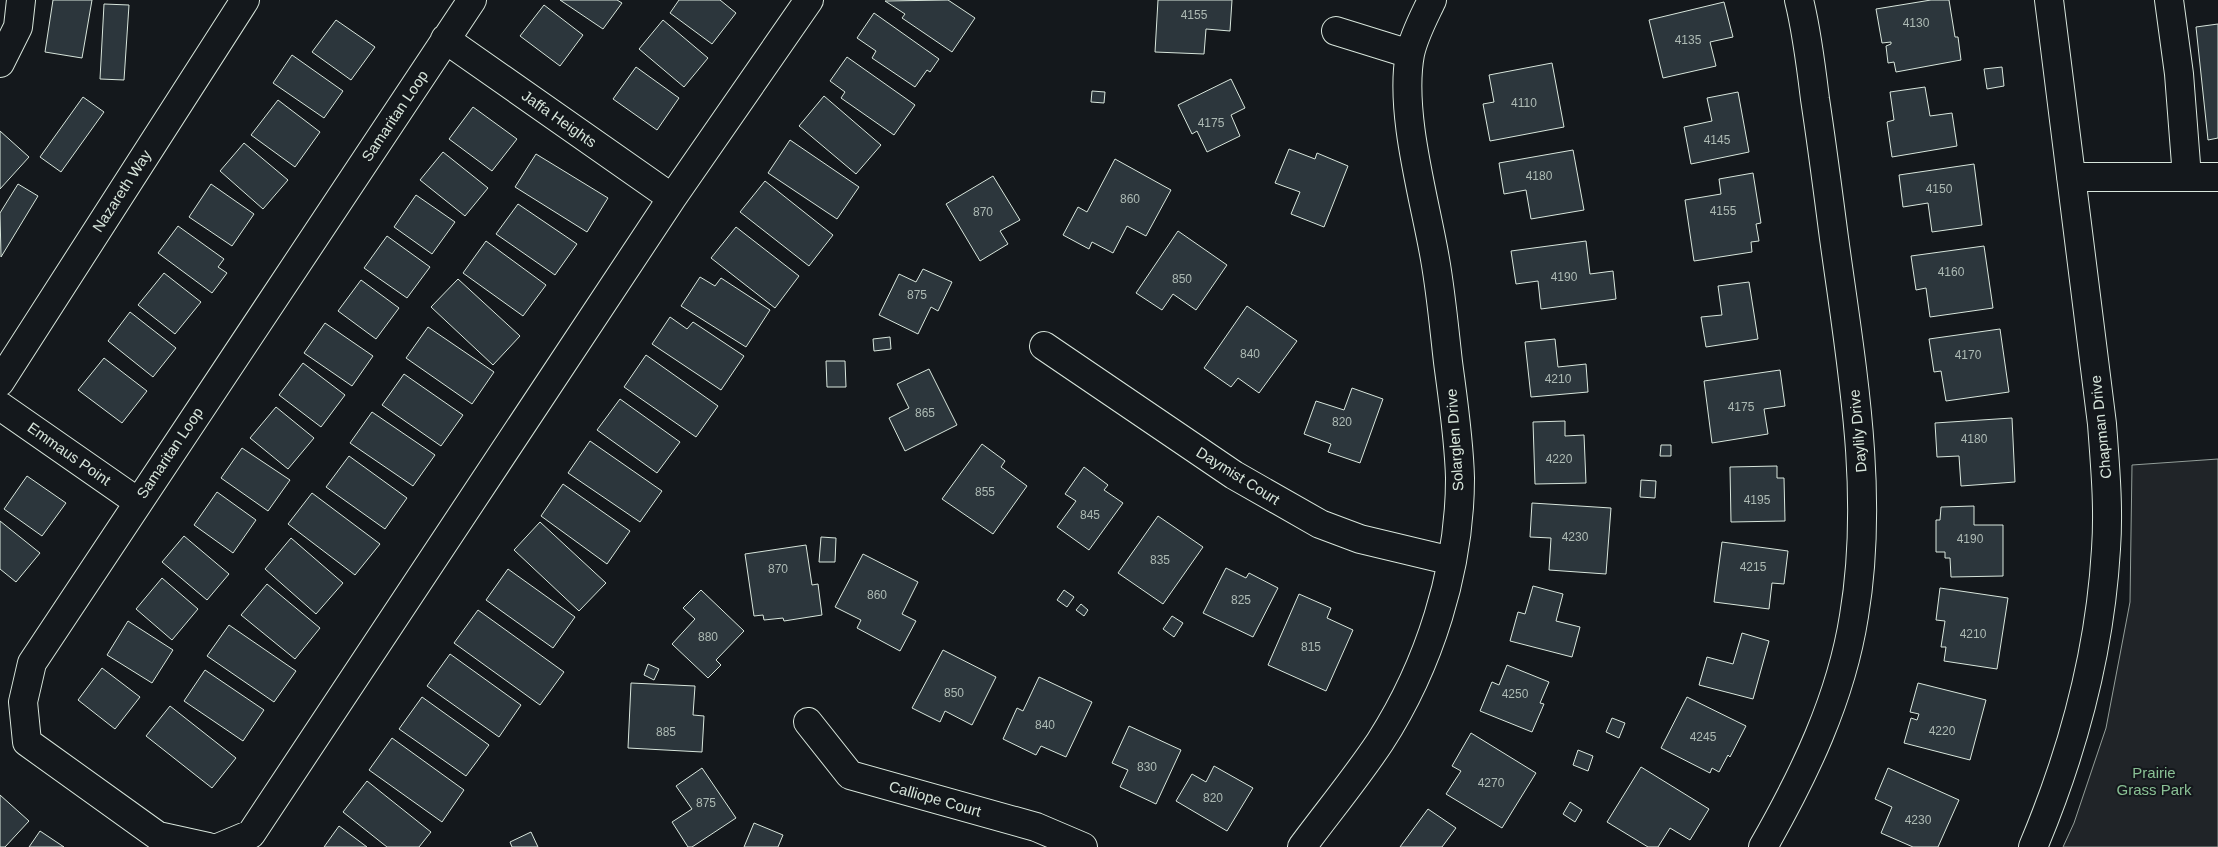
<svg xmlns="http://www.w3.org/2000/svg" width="2218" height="847" viewBox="0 0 2218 847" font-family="Helvetica,sans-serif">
<rect width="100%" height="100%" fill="#14181c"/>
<path fill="#202428" stroke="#939e99" d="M2218 459V847H2063L2074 823 2106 728 2130 602 2132 465Z"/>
<path fill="#2c363c" stroke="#d8e6dc" d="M53 0H92L82 58 45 52Z
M560 0H617L622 3 603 29Z
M679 0H720L736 13 712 44 670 13Z
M948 0 975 18 952 52 902 18 905 14 885 1Z
M1158 0H1232L1230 31 1206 29 1204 54 1155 52Z
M1931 0H1949L1955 37H1958L1961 60 1896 72 1894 62 1888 63 1886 46 1891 44V42L1882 43 1876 9Z
M1724 2 1733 37 1710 42 1716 66 1663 78 1649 20Z
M104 4 129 5 124 80 100 79Z
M544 5 583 35 560 66 520 36Z
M874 13 939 59 930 72 927 70 915 87 872 58 876 51 857 38Z
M336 20 375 47 351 80 312 52Z
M663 20 708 58 684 87 639 49Z
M2218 24V138L2208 140 2196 27Z
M292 55 343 91 324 118 273 83Z
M847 57 915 105 894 135 841 98 845 92 830 81Z
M1552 63 1564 127 1490 141 1483 104 1494 102 1489 75Z
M636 67 679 98 657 130 613 99Z
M2002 67 2004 86 1987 89 1984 69Z
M1231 79 1245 108 1231 115 1240 136 1207 152 1197 131 1192 134 1178 105Z
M1925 87 1930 116 1952 113 1957 146 1892 157 1887 122 1894 120 1890 92Z
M1092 91 1105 92 1104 103 1091 102Z
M1738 92 1749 152 1691 164 1684 127 1712 121 1707 98Z
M824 96 881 145 856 174 799 126Z
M83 97 104 112 61 172 40 157Z
M278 100 320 132 295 167 251 135Z
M473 107 517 139 492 171 449 139Z
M0 131 29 157 0 189Z
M790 140 859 187 837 219 768 173Z
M244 143 288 180 263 209 220 171Z
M1289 149 1315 159 1317 153 1348 166 1324 227 1291 214 1300 192 1275 183Z
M1573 150 1584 210 1531 219 1526 190 1504 194 1499 163Z
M443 152 488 188 465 216 420 180Z
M536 154 608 198 587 232 515 187Z
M1115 159 1171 190 1146 236 1127 226 1113 253 1092 242 1089 249 1063 235 1078 207 1087 212Z
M1974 164 1982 225 1932 232 1928 203 1903 207 1899 175Z
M1753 173 1761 223 1756 224 1759 241 1751 242 1752 252 1694 261 1685 200 1721 194 1719 179Z
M993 176 1020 220 1000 231 1008 244 980 261 946 204Z
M765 181 833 235 809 266 740 212Z
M18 184 38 196 1 257 0 213Z
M211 184 254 214 232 246 189 217Z
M416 195 455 222 432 254 394 227Z
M518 204 577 244 555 275 496 234Z
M178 226 224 259 218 267 227 273 212 293 158 253Z
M736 227 799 276 775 308 711 258Z
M1178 231 1227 265 1196 310 1173 294 1162 310 1136 293Z
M387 236 430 267 407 298 364 268Z
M486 241 546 285 523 316 463 273Z
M1586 241 1590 274 1613 271 1616 299 1541 309 1538 281 1516 284 1511 251Z
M1984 246 1993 308 1930 317 1926 288 1916 290 1911 256Z
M923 269 952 282 938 311 931 307 918 334 879 315 899 274 916 282Z
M164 273 201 302 175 334 138 305Z
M700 277 715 286 721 278 770 310 746 347 681 306Z
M458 279 520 336 493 365 431 307Z
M361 280 399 308 376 339 338 311Z
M1749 282 1758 339 1706 347 1701 317 1722 315 1718 286Z
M1247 306 1297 341 1259 393 1238 378 1231 387 1204 368Z
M130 312 176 348 153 377 108 341Z
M670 317 687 329 693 322 744 356 721 390 652 344Z
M325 323 373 356 352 386 304 353Z
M428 327 494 372 472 404 406 358Z
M2000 329 2009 392 1946 401 1941 371 1934 372 1929 339Z
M890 337 891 349 874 351 873 339Z
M1555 339 1558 367 1586 364 1588 392 1531 397 1525 342Z
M646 355 718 406 696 437 624 387Z
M104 358 147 391 122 423 78 390Z
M826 361H845L846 387H827Z
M303 363 345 395 321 427 279 395Z
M929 369 957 425 905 451 889 418 909 408 897 384Z
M1780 370 1785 406 1764 409 1768 434 1712 443 1704 381Z
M404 374 463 415 441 446 382 405Z
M1352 388 1383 399 1360 463 1328 452 1331 444 1304 434 1316 401 1344 410Z
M620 399 680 442 657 473 597 430Z
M276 407 314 438 288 469 250 438Z
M372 412 435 455 413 486 350 443Z
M2012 418 2015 482 1961 486 1959 456 1937 457 1935 423Z
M1565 421V436L1584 435 1586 483 1535 484 1533 422Z
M590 441 662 491 640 522 568 473Z
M982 444 1005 461 1001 467 1027 486 993 534 942 499Z
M1661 445H1671V456H1660Z
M242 448 290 480 268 511 221 478Z
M349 456 407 498 385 529 326 487Z
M1777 466V478H1784L1785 521 1731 522 1730 467Z
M1084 467 1108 485 1104 490 1123 503 1089 550 1057 527 1076 501 1065 494Z
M27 476 66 503 42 536 4 509Z
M1641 480 1656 481 1655 498 1640 497Z
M563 484 630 531 607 564 541 516Z
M217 492 256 520 233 553 194 525Z
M312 493 380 544 355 575 288 524Z
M1532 503 1611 508 1606 574 1549 570 1551 538 1530 537Z
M1974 506V525H2003V576L1951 577 1950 558H1945V552H1936V520H1940L1941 507Z
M1158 516 1203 547 1163 604 1118 573Z
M0 521 40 553 16 582 0 569Z
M540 522 606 583 579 611 514 550Z
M184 536 229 574 207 600 162 562Z
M821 537 836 538 835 562H819Z
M291 538 343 583 316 614 265 569Z
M1722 542 1788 551 1784 584 1772 583 1769 609 1714 602Z
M806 545 812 585 818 584 822 615 784 621 783 618 764 620 763 615 754 616 745 554Z
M863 554 918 582 902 614 916 621 900 651 857 628 861 620 835 607Z
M1226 568 1246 578 1249 573 1278 588 1253 637 1203 613Z
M508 569 575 617 553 648 486 600Z
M162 578 198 609 172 640 136 609Z
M267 584 320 628 295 659 241 615Z
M1533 586 1563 594 1556 621 1580 627 1572 657 1510 641 1518 612 1525 614Z
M1940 588 2008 598 1997 669 1944 661 1946 647H1941L1945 621 1936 620Z
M701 590 744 631 716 660 721 665 708 678 672 644 695 619 683 608Z
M1064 590 1074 597 1067 607 1057 600Z
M1299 594 1331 608 1327 618 1353 630 1326 691 1268 665Z
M1081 604 1088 610 1084 616 1076 610Z
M478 610 564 672 540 705 454 643Z
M1172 616 1183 623 1174 637 1163 629Z
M128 621 173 650 152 683 107 655Z
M229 625 296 671 274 702 207 656Z
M1742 633 1769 641 1753 699 1699 685 1707 657 1733 664Z
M943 650 996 677 972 725 945 711 940 722 912 708Z
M450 654 521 705 499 737 427 686Z
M648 664 659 669 654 680 644 675Z
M1507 665 1549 682 1540 703 1544 704 1532 732 1480 711 1492 682 1499 685Z
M102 668 140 697 115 729 78 700Z
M205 670 264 710 243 741 184 701Z
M1039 677 1092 702 1066 757 1041 746 1036 755 1003 739 1017 708 1023 711Z
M631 683 695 686 693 715 704 716 702 752 628 748Z
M1918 683 1986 700 1970 760 1904 743 1911 718 1917 720 1919 714 1910 712Z
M422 697 489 745 466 776 399 729Z
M1687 697 1746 726 1730 757 1728 755 1719 772 1712 768 1710 773 1661 748Z
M170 706 236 758 212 788 146 736Z
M1612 718 1625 723 1619 738 1606 732Z
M1129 726 1181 750 1156 804 1120 787 1128 770 1112 763Z
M1471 733 1536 773 1502 828 1446 794 1461 771 1452 766Z
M392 738 464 790 442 822 369 770Z
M1578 750 1593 756 1588 771 1573 765Z
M1214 766 1253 788 1227 831 1176 801 1192 774 1206 782Z
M1641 767 1709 809 1690 840 1670 828 1658 847H1648L1607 822Z
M702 768 736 818 692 847H688L672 822 692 809 676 786Z
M1888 768 1959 800 1938 847H1913L1881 833 1892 807 1875 799Z
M367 781 431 832 419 847H387L343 812Z
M0 795 29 821 5 847H0Z
M1570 802 1582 810 1575 822 1563 814Z
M1428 809 1456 828 1442 847H1400Z
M754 823 783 835 778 847H744Z
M339 826 367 847H324Z
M40 831 64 847H29Z
M531 832 538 847H512L510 842Z"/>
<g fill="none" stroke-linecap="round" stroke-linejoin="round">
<defs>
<path id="minor" d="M2169 0 2179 74 2187 177
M1336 31 1410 54
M445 39 672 198
M0 63 18 27 21 0
M2071 177H2218
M1044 346 1234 475 1320 524 1360 539 1452 561
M0 382 245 0
M0 406 138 502
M808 722 850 775 1036 827 1083 847
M208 847 158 836 27 742 23 702 32 663 472 0
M220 847 251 834 672 198 809 0
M1302 847C1328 812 1356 778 1380 742 1429 666 1460 570 1460 478 1459 439 1453 400 1448 362 1444 327 1441 293 1435 259 1425 200 1399 113 1410 54 1414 35 1424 17 1432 0
M1763 847C1804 775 1841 699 1854 616 1875 491 1851 363 1834 238 1828 192 1822 145 1815 99 1811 66 1807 32 1799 0
M2033 847C2073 752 2100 652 2106 549 2109 507 2105 465 2102 424L2049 0"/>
</defs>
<use href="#minor" stroke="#d8e6dc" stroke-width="30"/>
<use href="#minor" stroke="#14181c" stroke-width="28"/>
</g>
<g text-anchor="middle" stroke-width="4" stroke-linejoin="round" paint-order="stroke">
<g font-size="12" fill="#adbab4">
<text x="1194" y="19">4155</text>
<text x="1916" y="27">4130</text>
<text x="1688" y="44">4135</text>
<text x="1524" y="107">4110</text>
<text x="1211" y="127">4175</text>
<text x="1717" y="144">4145</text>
<text x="1539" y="180">4180</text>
<text x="1939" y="193">4150</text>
<text x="1130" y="203">860</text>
<text x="1723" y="215">4155</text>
<text x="983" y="216">870</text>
<text x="1951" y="276">4160</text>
<text x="1564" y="281">4190</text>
<text x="1182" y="283">850</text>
<text x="917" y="299">875</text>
<text x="1250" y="358">840</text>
<text x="1968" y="359">4170</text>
<text x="1558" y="383">4210</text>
<text x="1741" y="411">4175</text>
<text x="925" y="417">865</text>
<text x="1342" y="426">820</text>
<text x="1974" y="443">4180</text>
<text x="1559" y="463">4220</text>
<text x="985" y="496">855</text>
<text x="1757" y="504">4195</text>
<text x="1090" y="519">845</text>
<text x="1575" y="541">4230</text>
<text x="1970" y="543">4190</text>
<text x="1160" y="564">835</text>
<text x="1753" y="571">4215</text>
<text x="778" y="573">870</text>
<text x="877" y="599">860</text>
<text x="1241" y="604">825</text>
<text x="1973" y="638">4210</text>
<text x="708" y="641">880</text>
<text x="1311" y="651">815</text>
<text x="954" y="697">850</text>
<text x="1515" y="698">4250</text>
<text x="1045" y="729">840</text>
<text x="1942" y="735">4220</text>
<text x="666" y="736">885</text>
<text x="1703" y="741">4245</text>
<text x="1147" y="771">830</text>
<text x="1491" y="787">4270</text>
<text x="1213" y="802">820</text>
<text x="706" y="807">875</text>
<text x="1918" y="824">4230</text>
</g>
<g font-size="15" fill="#d8e6dc" stroke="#14181c">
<text transform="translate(395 116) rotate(-56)" y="5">Samaritan Loop</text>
<text transform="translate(559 119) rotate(35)" y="5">Jaffa Heights</text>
<text transform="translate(122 191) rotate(-57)" y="5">Nazareth Way</text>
<text transform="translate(2101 427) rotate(-96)" y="5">Chapman Drive</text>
<text transform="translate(1858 431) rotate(-95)" y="5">Daylily Drive</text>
<text transform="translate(1455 440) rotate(-94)" y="5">Solarglen Drive</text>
<text transform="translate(170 453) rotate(-56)" y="5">Samaritan Loop</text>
<text transform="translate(69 454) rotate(35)" y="5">Emmaus Point</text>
<text transform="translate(1238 476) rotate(32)" y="5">Daymist Court</text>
<text transform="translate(935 799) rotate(16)" y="5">Calliope Court</text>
</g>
<g font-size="15" fill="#8ac095" stroke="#14181c">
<text x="2154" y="778">Prairie<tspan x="2154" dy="17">Grass Park</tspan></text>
</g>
</g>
</svg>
